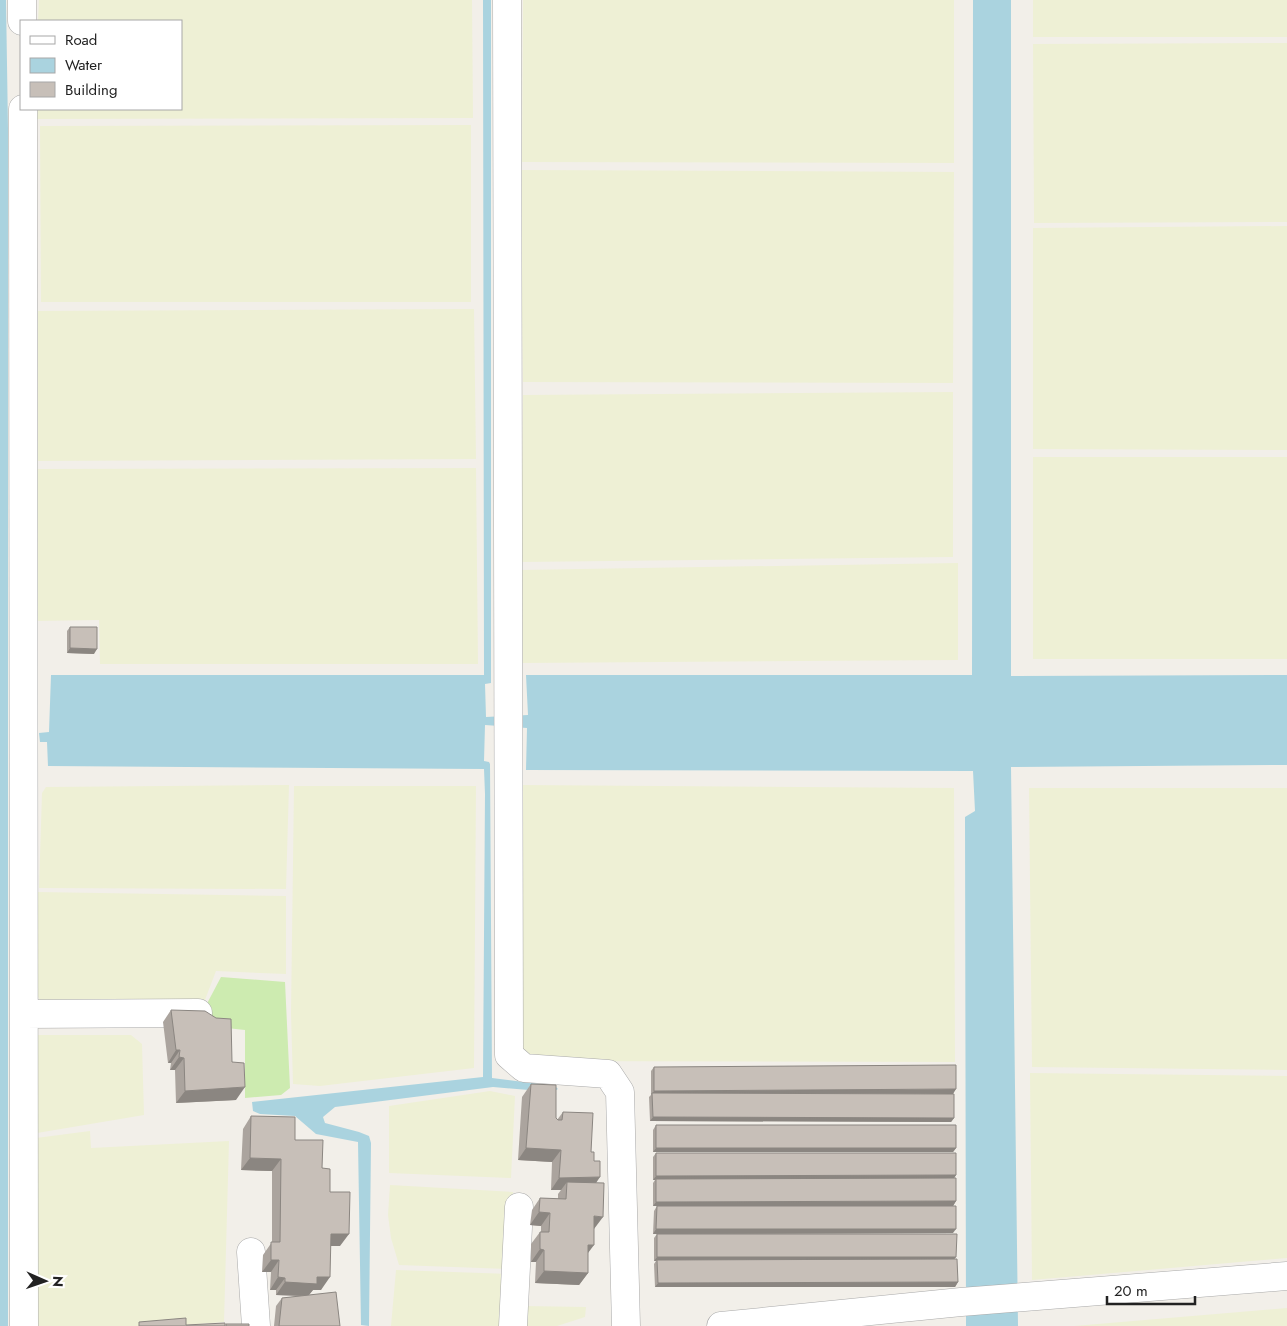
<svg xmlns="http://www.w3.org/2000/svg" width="1287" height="1326" viewBox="0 0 1287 1326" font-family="Jost,sans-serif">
<rect width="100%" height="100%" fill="#f2efe9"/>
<path fill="#eef0d5" d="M39 0H472L473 118 37 119 38 109H181V21H38Z
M523 0H954V163L522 162Z
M1033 0H1287V37H1033Z
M1287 43V222L1034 223 1033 44Z
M471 125V302H41L40 126Z
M520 170 954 172 953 383 523 382Z
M1287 226V450L1033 449V228Z
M474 309 476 459 38 461V311Z
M953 392V557L521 562 523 395Z
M1033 457H1287V659H1033Z
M476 468 478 664H100L99 620 36 621 37 469Z
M958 563V660L522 663 520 570Z
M289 785 286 889 39 888 42 793 46 787Z
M520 785 954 788 955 1062 533 1061 521 1053Z
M294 786H476L474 1068 320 1086 293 1084 291 1013Z
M1029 788H1287V1070L1032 1067Z
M37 892 286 896V974L216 971 203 1005 40 1001 35 989Z
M36 1035H131L142 1044 144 1115 37 1133Z
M1030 1073 1287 1076V1258L1032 1280Z
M490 1091 515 1096 511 1178 389 1173V1106Z
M90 1131 91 1148 229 1141 224 1322 172 1326H36V1138Z
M390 1185 513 1192 508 1269 399 1265 391 1238 388 1215Z
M396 1270 510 1274 508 1326H391Z
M523 1306 586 1307 585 1317 557 1326H522Z
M1287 1308V1326H1074Z"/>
<path fill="#cdebb0" d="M221 977 285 982 290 1088 281 1095 245 1098V1030L208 1026 202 1013Z"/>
<path fill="#aad3df" d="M0 0H6L8 129V1326H0Z
M483 0H491V683L485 684 486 717 528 715 526 675H972L973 0H1011V676L1287 675V765L1011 767 1018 1326H966L965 817 975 811 973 771 526 770 527 728 485 725 484 761 489 762 490 764 492 1078 555 1086 558 1089 552 1092 493 1087 335 1107 323 1117 325 1123 359 1132 369 1136 371 1143 369 1326 361 1325 358 1142 316 1134 295 1116 260 1114 253 1111 252 1102 483 1077 485 794 484 769 48 766 47 742H40L39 733 49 732 51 675H484Z"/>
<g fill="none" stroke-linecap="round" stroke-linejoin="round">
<defs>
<path id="minor" d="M22 0V21
M507 0 509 1055 524 1068 608 1074 620 1092 626 1326
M23 109 24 1326
M24 1014 198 1013
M251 1252 256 1326
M513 1326 519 1207
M721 1326 961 1302 1287 1276"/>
</defs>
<use href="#minor" stroke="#a9a9a9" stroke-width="29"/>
<use href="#minor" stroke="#fff" stroke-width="28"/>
</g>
<path fill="#aba49e" d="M70 627 94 654 67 653V631Z
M171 1010 232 1062 236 1100 176 1103 175 1070H170L171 1063H168L163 1022Z
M654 1067 953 1094 954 1118 951 1122 650 1121 649 1097 651 1095V1071Z
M531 1084 557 1120 563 1112 591 1152 594 1161 596 1183 594 1229 588 1252V1273L579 1285 535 1283 536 1262H531V1244L540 1232H541V1226L530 1225 532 1210 540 1198 558 1199V1194L561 1190H551L552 1162 518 1160 522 1097Z
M251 1116 295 1140 322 1168 330 1192 340 1246H331L321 1290H313L309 1295 340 1326H274L276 1306 282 1298 299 1296 276 1295V1290H270L271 1272H262L263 1255 272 1242V1171L241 1170 243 1129Z
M656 1125 956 1148 953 1152H653V1130Z
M656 1153 956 1175 954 1178 956 1201 953 1206H653V1183L655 1180H653V1157Z
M657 1206 953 1233 653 1234 654 1211Z
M657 1234 954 1259 958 1282 955 1287H655L654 1264 656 1261H654V1238Z"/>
<path fill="#8b8681" d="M70 648 97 649 94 654 67 653Z
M176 1050H180L171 1063H168Z
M179 1057 184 1058 175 1070H170Z
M245 1087 236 1100 176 1103 185 1091Z
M956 1089 953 1094 652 1093 651 1095 654 1091Z
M653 1117 954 1118 951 1122 650 1121Z
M526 1148 561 1150 552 1162 518 1160Z
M656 1148H956L953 1152H653Z
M250 1158 281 1159 272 1171 241 1170Z
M956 1175 953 1180 656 1179 655 1180H653L656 1176Z
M600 1177 592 1189 567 1182 561 1190H551L559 1178Z
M956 1201 953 1206H653L656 1202Z
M539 1212 550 1213 541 1226 530 1225Z
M594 1216 603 1217 594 1229Z
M656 1229H956L953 1233 653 1234Z
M331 1234H349L340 1246H322Z
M588 1245H594L585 1257Z
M540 1249 544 1250 536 1262H531Z
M657 1257H956L953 1261 657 1260 656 1261H654Z
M271 1260H279L271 1272H262Z
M544 1271 588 1273 579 1285 535 1283Z
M278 1277 285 1278 276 1290H270Z
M317 1277H330L321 1290H313L308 1296 276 1295 285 1282Z
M958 1282 955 1287H655L658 1283Z"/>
<path fill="#c7bfb8" stroke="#8b8681" d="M70 627H97V649L70 648Z
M171 1010 205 1011 216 1018 231 1019 232 1062 244 1063 245 1087 185 1091 184 1058 179 1057 180 1050H176Z
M956 1065V1089L654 1091V1067Z
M531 1084 556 1085V1118L558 1120H562L563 1112 593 1113 591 1152H594V1161H600V1177L559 1178 561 1150 526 1148Z
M652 1093 954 1094V1118L653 1117Z
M251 1116 295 1117V1140H323L322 1168 330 1169V1192H350L349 1234H331L330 1277H317V1284L285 1282V1278L278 1277 279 1260H271V1242H280L281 1159 250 1158Z
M656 1125H956V1148H656Z
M656 1153H956V1175L656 1176Z
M956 1178V1201L656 1202V1179Z
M567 1182 604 1183 603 1217 594 1216V1245H588V1273L544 1271V1250L540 1249V1232H549L550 1213 539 1212 540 1198 566 1199Z
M657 1206H956V1229H656Z
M657 1234H957L956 1257H657Z
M957 1259 958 1282 658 1283 657 1260Z
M336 1292 340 1326H279L282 1298Z
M186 1318V1325L225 1323V1326H139V1322Z
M226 1324H249V1326H226Z"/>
<rect x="20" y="20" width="162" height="90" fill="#ffffff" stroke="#a7a7a7"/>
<rect x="30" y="36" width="25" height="8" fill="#ffffff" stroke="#a7a7a7"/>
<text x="65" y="45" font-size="15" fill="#222222">Road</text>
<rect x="30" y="58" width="25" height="15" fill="#aad3df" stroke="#a7a7a7"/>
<text x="65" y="70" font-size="15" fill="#222222">Water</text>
<rect x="30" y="82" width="25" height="15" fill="#c7bfb8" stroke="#a7a7a7"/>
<text x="65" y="95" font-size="15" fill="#222222">Building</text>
<g transform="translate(45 1281) rotate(92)" stroke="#ffffff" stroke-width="4" paint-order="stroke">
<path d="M0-4L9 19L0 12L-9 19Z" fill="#222222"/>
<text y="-8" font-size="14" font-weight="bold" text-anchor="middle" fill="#222222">N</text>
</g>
<path d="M1107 1296v8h88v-8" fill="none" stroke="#222222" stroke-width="2.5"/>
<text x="1114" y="1296" font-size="15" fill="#222222" stroke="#ffffff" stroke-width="4" paint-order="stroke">20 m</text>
</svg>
